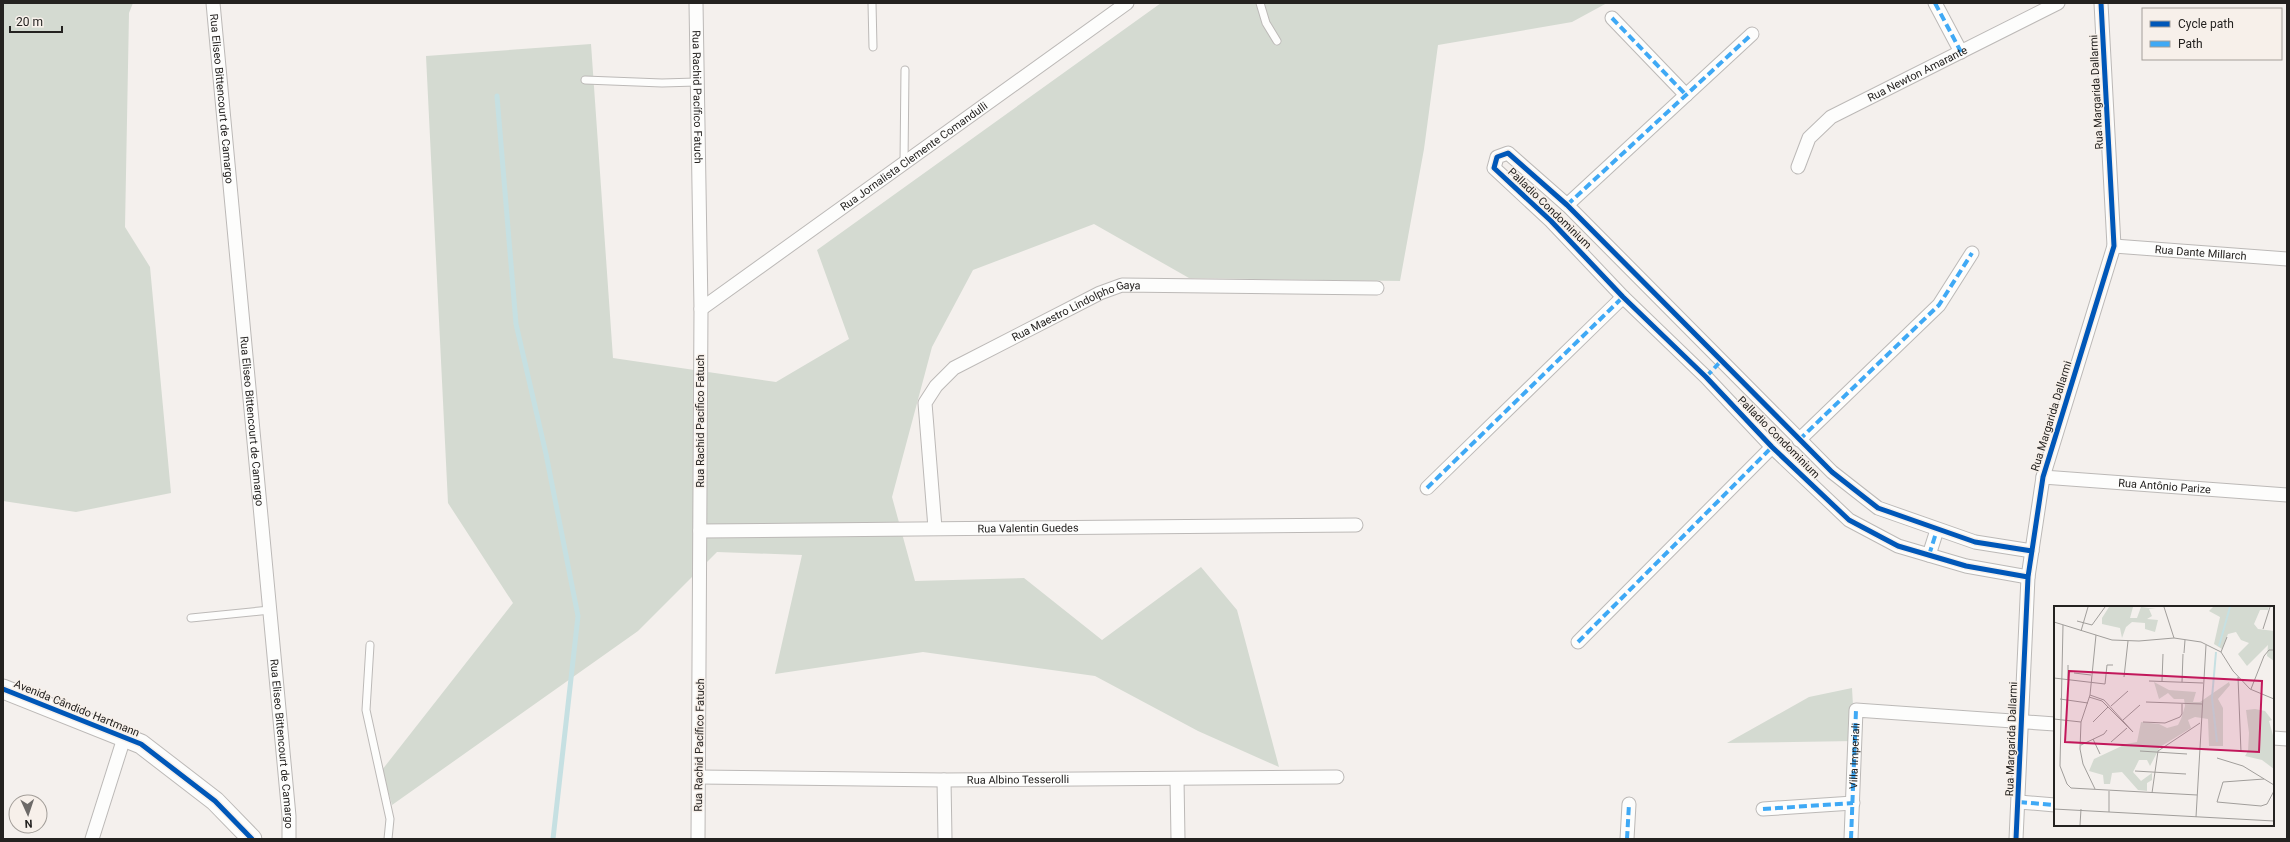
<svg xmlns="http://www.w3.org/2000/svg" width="2290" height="842" viewBox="0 0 2290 842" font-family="Roboto,sans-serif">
<rect width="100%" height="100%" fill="#f4f0ed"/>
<path fill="#d4dad1" d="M3 3H133L129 13 125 227 150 267 171 493 76 512 3 501Z
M1161 3H1607L1572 22 1438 45 1424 149 1400 281 1189 278 1094 224 973 270 932 347 892 497 915 581 1024 578 1102 640 1201 567 1237 610 1279 767 1198 731 1095 676 923 652 775 674 802 555 717 552 638 631 392 805 382 770 513 603 448 503 426 56 591 44 613 358 776 382 849 339 817 250Z
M1852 688 1855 741 1727 743 1809 697Z"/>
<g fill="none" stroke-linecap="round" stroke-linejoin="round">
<path stroke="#c6e0e2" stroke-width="5" d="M497 96 516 324 546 454 578 616 553 839"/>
<defs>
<path id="lane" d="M872 3 873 47
M1260 3 1266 23 1277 41
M585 80 662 83 696 82
M904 162 905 70
M191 618 270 610
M370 645 366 710 390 819 388 839"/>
<g id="street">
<path id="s1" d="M213 3 289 816V839"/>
<path id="s2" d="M696 3 701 309 698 839"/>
<path d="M1935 3 1961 52"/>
<path d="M1612 18 1686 95"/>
<path id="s3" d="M1798 167 1809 138 1831 117 2058 3"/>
<path d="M1567 205 1752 34"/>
<path id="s4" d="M2114 246 2287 259"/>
<path id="s5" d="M701 309 1127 3"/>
<path d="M1799 440 1939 305 1972 253"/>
<path id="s6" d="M2043 477 2287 495"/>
<path d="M1427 488 1623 297"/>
<path id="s7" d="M935 528 925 403 936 386 954 368 1100 293 1122 285 1377 288"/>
<path id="s8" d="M700 531 1356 525"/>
<path d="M1929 555 1937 530"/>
<path d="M2028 577 1966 566 1898 546 1849 520 1772 447 1706 377 1623 297 1551 221 1494 168 1497 157 1508 153 1567 205 1832 472 1878 508 1975 542 2032 551"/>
<path d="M1578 642 1772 447"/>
<path d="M2273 738 2287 739"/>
<path id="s9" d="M699 777 944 780 1337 777"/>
<path d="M1177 779 1178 839"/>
<path d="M944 780 945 839"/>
<path d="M2019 802 2055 805"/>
<path d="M1763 809 1853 803"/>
<path d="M92 839 124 738"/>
<path d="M1627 839 1629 804"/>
<path d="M1851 839 1856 710 2055 724"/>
<path d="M2016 839 2028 577 2043 477 2114 246 2101 3"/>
</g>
<path id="secondary" d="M3 689 141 744 215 801 252 839"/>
</defs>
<use href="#lane" stroke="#bcb9b7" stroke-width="9"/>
<use href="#street" stroke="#bcb9b7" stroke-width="15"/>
<use href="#secondary" stroke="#bcb9b7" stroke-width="21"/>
<use href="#lane" stroke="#fdfdfc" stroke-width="7"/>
<use href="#street" stroke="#fdfdfc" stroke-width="13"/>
<use href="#secondary" stroke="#fdfdfc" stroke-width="19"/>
<g stroke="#3fa9f5" stroke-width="4" stroke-dasharray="8 4" stroke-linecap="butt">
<path d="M1935 3 1961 52"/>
<path d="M1612 18 1686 95"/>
<path d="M1567 205 1752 34"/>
<path d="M1706 377 1721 361"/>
<path d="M1799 440 1939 305 1972 253"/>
<path d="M1427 488 1623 297"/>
<path d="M1929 555 1937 530"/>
<path d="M1578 642 1772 447"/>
<path d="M2019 802 2055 805"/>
<path d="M1763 809 1853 803"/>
<path d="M1627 839 1629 804"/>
<path id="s10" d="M1851 839 1856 710"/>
</g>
<defs>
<path id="cycleway" d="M2028 577 1966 566 1898 546 1849 520 1772 447 1706 377 1623 297 1551 221 1494 168 1497 157 1508 153 1567 205 1832 472 1878 508 1975 542 2032 551
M3 689 141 744 215 801 252 839
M2016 839 2028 577 2043 477 2114 246 2101 3"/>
</defs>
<use href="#cycleway" stroke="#f7f0ea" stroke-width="8"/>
<use href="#cycleway" stroke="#0057b8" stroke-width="5"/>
</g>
<g text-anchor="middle" stroke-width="3" stroke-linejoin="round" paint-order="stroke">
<g font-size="11" fill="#242220" stroke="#f7f0ea">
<text dy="4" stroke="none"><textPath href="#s3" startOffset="158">Rua Newton Amarante</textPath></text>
<text transform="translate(2096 92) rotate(-93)" y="4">Rua Margarida Dallarmi</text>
<text dy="4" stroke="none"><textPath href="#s2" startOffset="94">Rua Rachid Pacífico Fatuch</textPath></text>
<text dy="4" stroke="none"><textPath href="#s1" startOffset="96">Rua Eliseo Bittencourt de Camargo</textPath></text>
<text dy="4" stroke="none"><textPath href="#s5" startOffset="262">Rua Jornalista Clemente Comandulli</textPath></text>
<text transform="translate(1550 208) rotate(44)" y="4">Palladio Condominium</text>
<text dy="4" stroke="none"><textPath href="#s4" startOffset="87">Rua Dante Millarch</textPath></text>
<text dy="4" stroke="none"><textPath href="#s7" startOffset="307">Rua Maestro Lindolpho Gaya</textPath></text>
<text transform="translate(2051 416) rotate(-73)" y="4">Rua Margarida Dallarmi</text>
<text dy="4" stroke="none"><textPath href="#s1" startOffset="420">Rua Eliseo Bittencourt de Camargo</textPath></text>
<text transform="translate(700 421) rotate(-90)" y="4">Rua Rachid Pacífico Fatuch</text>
<text transform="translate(1779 437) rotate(45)" y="4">Palladio Condominium</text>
<text dy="4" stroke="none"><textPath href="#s6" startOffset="122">Rua Antônio Parize</textPath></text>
<text dy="4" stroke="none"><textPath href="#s8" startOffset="328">Rua Valentin Guedes</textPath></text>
<text transform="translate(77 708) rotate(22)" y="4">Avenida Cândido Hartmann</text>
<text transform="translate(2011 739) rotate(-88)" y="4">Rua Margarida Dallarmi</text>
<text dy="4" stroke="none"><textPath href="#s1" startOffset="744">Rua Eliseo Bittencourt de Camargo</textPath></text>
<text transform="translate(699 745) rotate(-89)" y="4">Rua Rachid Pacífico Fatuch</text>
<text dy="4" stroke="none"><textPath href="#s10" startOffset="83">Villa Imperiali</textPath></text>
<text dy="4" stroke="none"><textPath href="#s9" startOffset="319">Rua Albino Tesserolli</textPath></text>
</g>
</g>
<g transform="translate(2054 606)">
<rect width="220" height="220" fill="#f4f0ed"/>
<path d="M55 1H79L76 12H83L87 1 102 3H95L98 10 93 13 104 14 101 26 91 23V17L78 16 72 21 68 32 66 22 48 18V12ZM159 1H215L214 4H206L200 18 204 23 220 25V55L213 50 214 39 193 60 184 48 195 37 187 34 182 26 174 28 168 43 160 38 166 11 155 5ZM100 76 115 84 142 86 139 96H146L175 76 176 79 164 93 169 102V140H155L154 113 141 111 134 114 137 122 106 141 96 160 93 154H85L79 166 87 175 98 167V174L93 177V185L84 184 68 166 58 167 56 178H50L49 169 35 165 40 153 72 138 83 136 87 116 105 118 113 122 124 119 127 113 131 100 130 93H120L114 87 105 93ZM201 103 211 105 218 114 215 115 220 133V163L208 154 191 150 194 145 195 127 192 104Z" fill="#d4dad1"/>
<path fill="none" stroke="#c6e0e2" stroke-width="2" d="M165 40 176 1M162 46 158 92 163 136"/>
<path fill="none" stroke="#a19e9b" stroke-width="1" d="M110 1 120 32M23 15 38 19 51 1M0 16 58 34 85 35 120 32 147 36 167 46 179 65 196 83 220 93M9 19 6 160 13 178 17 182 143 189M209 23 216 1M27 25 34 1M167 46 173 31M130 47 131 34M20 67 37 69M70 71 74 35M184 71 187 146M0 72 51 78 53 59H59M14 74V59M95 75 149 77M108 75 109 48M128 76 129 48M197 83 210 50 215 44H220M35 91 48 95 79 126 50 94 36 89M6 93 34 97M92 96 148 98M57 100 74 85M0 113 27 116M69 114 86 99M39 116 54 101M89 116 111 117 126 111 128 108V98M39 133 46 148M57 136 73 122M27 139 50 128 53 124M86 145 133 148M163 152 189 160 220 179M81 165 132 168M210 173 169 176 163 196 207 200 213 198 220 185M41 183 29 158 26 143 27 116 36 89 42 29M98 187 104 145 146 117M0 203 220 215M55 206V185M142 211 152 39M26 219 27 203"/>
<path fill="#c2185b" fill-opacity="0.15" stroke="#c2185b" stroke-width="2" d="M15 65 208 75 205 146 11 136Z"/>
<rect width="220" height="220" fill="none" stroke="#242220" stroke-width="2"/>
</g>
<rect width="2290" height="842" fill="none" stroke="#242220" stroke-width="8"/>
<rect x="2142" y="8" width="140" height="52" fill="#f7f0ea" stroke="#a39e99"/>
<rect x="2150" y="21" width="20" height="6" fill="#0057b8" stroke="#a39e99"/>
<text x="2178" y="28" font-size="12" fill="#242220">Cycle path</text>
<rect x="2150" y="41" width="20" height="6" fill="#3fa9f5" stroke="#a39e99"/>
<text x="2178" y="48" font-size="12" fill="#242220">Path</text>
<g transform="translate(28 814) rotate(177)"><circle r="19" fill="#f7f0ea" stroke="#a39e99"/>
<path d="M0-3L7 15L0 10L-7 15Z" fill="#6d6a68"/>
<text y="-6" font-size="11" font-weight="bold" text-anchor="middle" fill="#242220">N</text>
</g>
<path d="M10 26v6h52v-6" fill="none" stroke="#242220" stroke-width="2"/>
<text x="16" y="26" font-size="12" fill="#242220" stroke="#f7f0ea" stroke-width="3" paint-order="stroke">20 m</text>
</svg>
